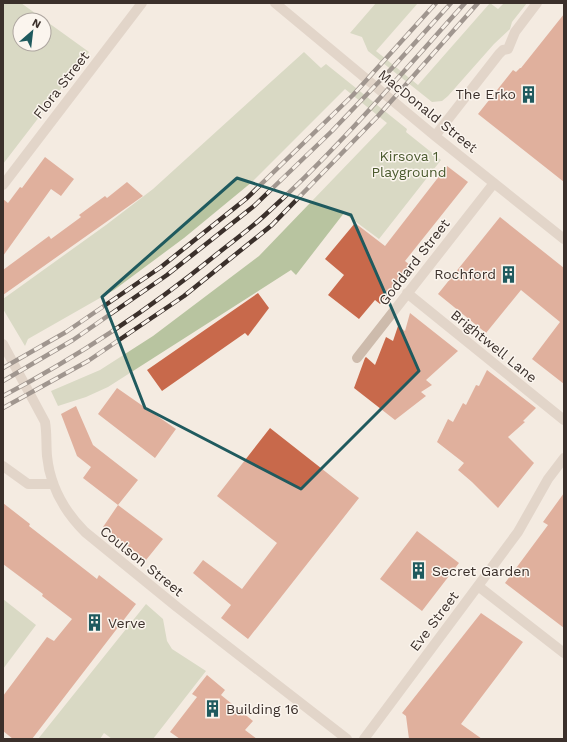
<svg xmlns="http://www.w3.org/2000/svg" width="567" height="742" viewBox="0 0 567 742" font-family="'Work Sans',sans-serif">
<rect width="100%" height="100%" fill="#f4ebe1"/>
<path fill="#b8c4a0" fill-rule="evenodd" d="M3 3H21L89 52 3 164ZM20 20H44V44H20Z
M376 3H418L376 51 418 85 490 3 498 9 504 3H527L512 22 510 29 494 44 448 96 442 101 432 102 368 51 362 37 350 33Z
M304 52 321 68 326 64 407 129 406 132 441 160 379 239 344 213 296 275 291 270 108 387 86 397 58 406 51 391 100 370 153 336 259 256 387 123 345 89 252 182 184 238 114 290 28 339 25 346 3 309V299L106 225 153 189Z
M3 599 36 625 3 669Z
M146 604 163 619 167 641 172 649 206 671 153 739H112L104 733 100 739H38Z"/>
<path fill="#c8694b" d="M564 14V182L478 114 513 70 516 72 520 68H521Z
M45 157 74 179 61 196 51 189 3 256V199L8 203 20 187 22 188Z
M447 166 468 182 405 261 411 266 380 304 375 300 359 319 328 295 344 275 325 259 355 223 385 246Z
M127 182 143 196 3 295V270L49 236 51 239 81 217 79 215 105 196 107 198Z
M500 217 564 268V384L532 359 560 322 521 290 486 333 438 294Z
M258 293 269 308 248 336 245 333 162 391 147 370Z
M410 313 458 351 426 380 432 385 421 392 426 396 395 420 354 388 365 358 366 357 375 365 386 337 393 341 398 326 405 331Z
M487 370 536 408 523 421 525 422 508 437 534 463 498 508 472 482 458 470 464 463 437 442 448 419 453 422 463 403 466 405 476 385 479 386Z
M117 388 176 429 155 458 98 414Z
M76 406 93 445 138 480 118 505 83 478 91 467 77 456 61 414Z
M270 428 359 498 248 639 221 618 231 605 193 573 203 560 242 589 277 543 217 496Z
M564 493V628L505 583 548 525 543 522Z
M3 503 30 524 29 526 97 579 99 575 136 604 32 739H13L3 731V696L47 637 54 641 72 619 42 596 43 594 3 564Z
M118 505 163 539 146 560 103 527Z
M417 531 459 563 422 611 380 579Z
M481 613 523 642 461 724 482 739H409L406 716 402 713Z
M207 675 225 690 221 695 253 721 245 730 257 739H180L170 732 197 697 192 694Z"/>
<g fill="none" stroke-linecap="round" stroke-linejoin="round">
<path stroke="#cdbbac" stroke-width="10" d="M3 466 28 484H53"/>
<path stroke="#cdbbac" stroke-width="10" d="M275 3 435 136 564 239
M435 136 499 54 503 50 508 49 515 32 537 3
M3 185 142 3
M407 293 564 420
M3 344 45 422C47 433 46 444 47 456 50 486 64 511 85 532L177 607 347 739
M357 358 494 183
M478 586 564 653
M364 739 518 532 548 479 564 458"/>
<defs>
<path id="rail" d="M3 368 66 332 161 267 247 198 353 95 436 3
M3 381 73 340 167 275 254 206 332 131 394 66 451 3
M3 396C79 356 151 308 217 254 233 241 250 229 265 215 337 150 400 75 465 3
M3 408 88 361 184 296 272 225 378 116 478 3"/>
</defs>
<use href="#rail" stroke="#3b302b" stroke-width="4.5"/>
<use href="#rail" stroke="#fbf5ee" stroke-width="3" stroke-dasharray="9" stroke-linecap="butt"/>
</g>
<path d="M0 0H567V742H0ZM237 178 351 215 419 371 301 489 145 408 102 297Z" fill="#f4ebe1" fill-opacity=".55" fill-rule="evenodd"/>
<path fill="none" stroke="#1f5a5e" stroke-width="3" stroke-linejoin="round" d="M237 178 351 215 419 371 301 489 145 408 102 297Z"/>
<defs>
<symbol id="building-bare" viewBox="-9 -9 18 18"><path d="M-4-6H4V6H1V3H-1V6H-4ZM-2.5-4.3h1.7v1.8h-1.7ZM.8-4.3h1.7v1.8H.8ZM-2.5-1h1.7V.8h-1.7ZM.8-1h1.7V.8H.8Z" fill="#1f5a5e" stroke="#fbf5ee" stroke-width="2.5" paint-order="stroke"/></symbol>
</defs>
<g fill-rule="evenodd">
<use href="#building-bare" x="516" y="82" width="25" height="25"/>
<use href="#building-bare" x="496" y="262" width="25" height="25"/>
<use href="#building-bare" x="406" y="558" width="25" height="25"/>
<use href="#building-bare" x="82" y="610" width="25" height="25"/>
<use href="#building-bare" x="200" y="696" width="25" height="25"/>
</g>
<g text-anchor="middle" stroke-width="3" stroke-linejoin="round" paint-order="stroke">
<g font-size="14" fill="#3b302b" stroke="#fbf5ee">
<text transform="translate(61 85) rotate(-52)" y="5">Flora Street</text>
<text transform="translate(428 111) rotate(39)" y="5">MacDonald Street</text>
<text transform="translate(414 262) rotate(-52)" y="5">Goddard Street</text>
<text transform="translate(494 346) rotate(39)" y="5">Brightwell Lane</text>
<text transform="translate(142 561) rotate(39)" y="5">Coulson Street</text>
<text transform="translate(434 621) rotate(-53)" y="5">Eve Street</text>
</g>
<g font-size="14" fill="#3b302b" stroke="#fbf5ee" text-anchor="start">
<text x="516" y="99" text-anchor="end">The Erko</text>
<text x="496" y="279" text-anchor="end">Rochford</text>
<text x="432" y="576">Secret Garden</text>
<text x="108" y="628">Verve</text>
<text x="226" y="714">Building 16</text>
</g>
<g font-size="14" fill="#4a5a2e" stroke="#fbf5ee">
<text x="409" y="161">Kirsova 1<tspan x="409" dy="16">Playground</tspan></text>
</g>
</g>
<rect width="567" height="742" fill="none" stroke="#3b302b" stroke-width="8"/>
<g transform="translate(32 32) rotate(28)"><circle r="19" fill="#fbf5ee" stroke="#aea6a0"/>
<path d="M0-3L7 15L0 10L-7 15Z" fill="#1f5a5e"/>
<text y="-6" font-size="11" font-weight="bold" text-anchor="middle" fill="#3b302b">N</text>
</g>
</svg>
